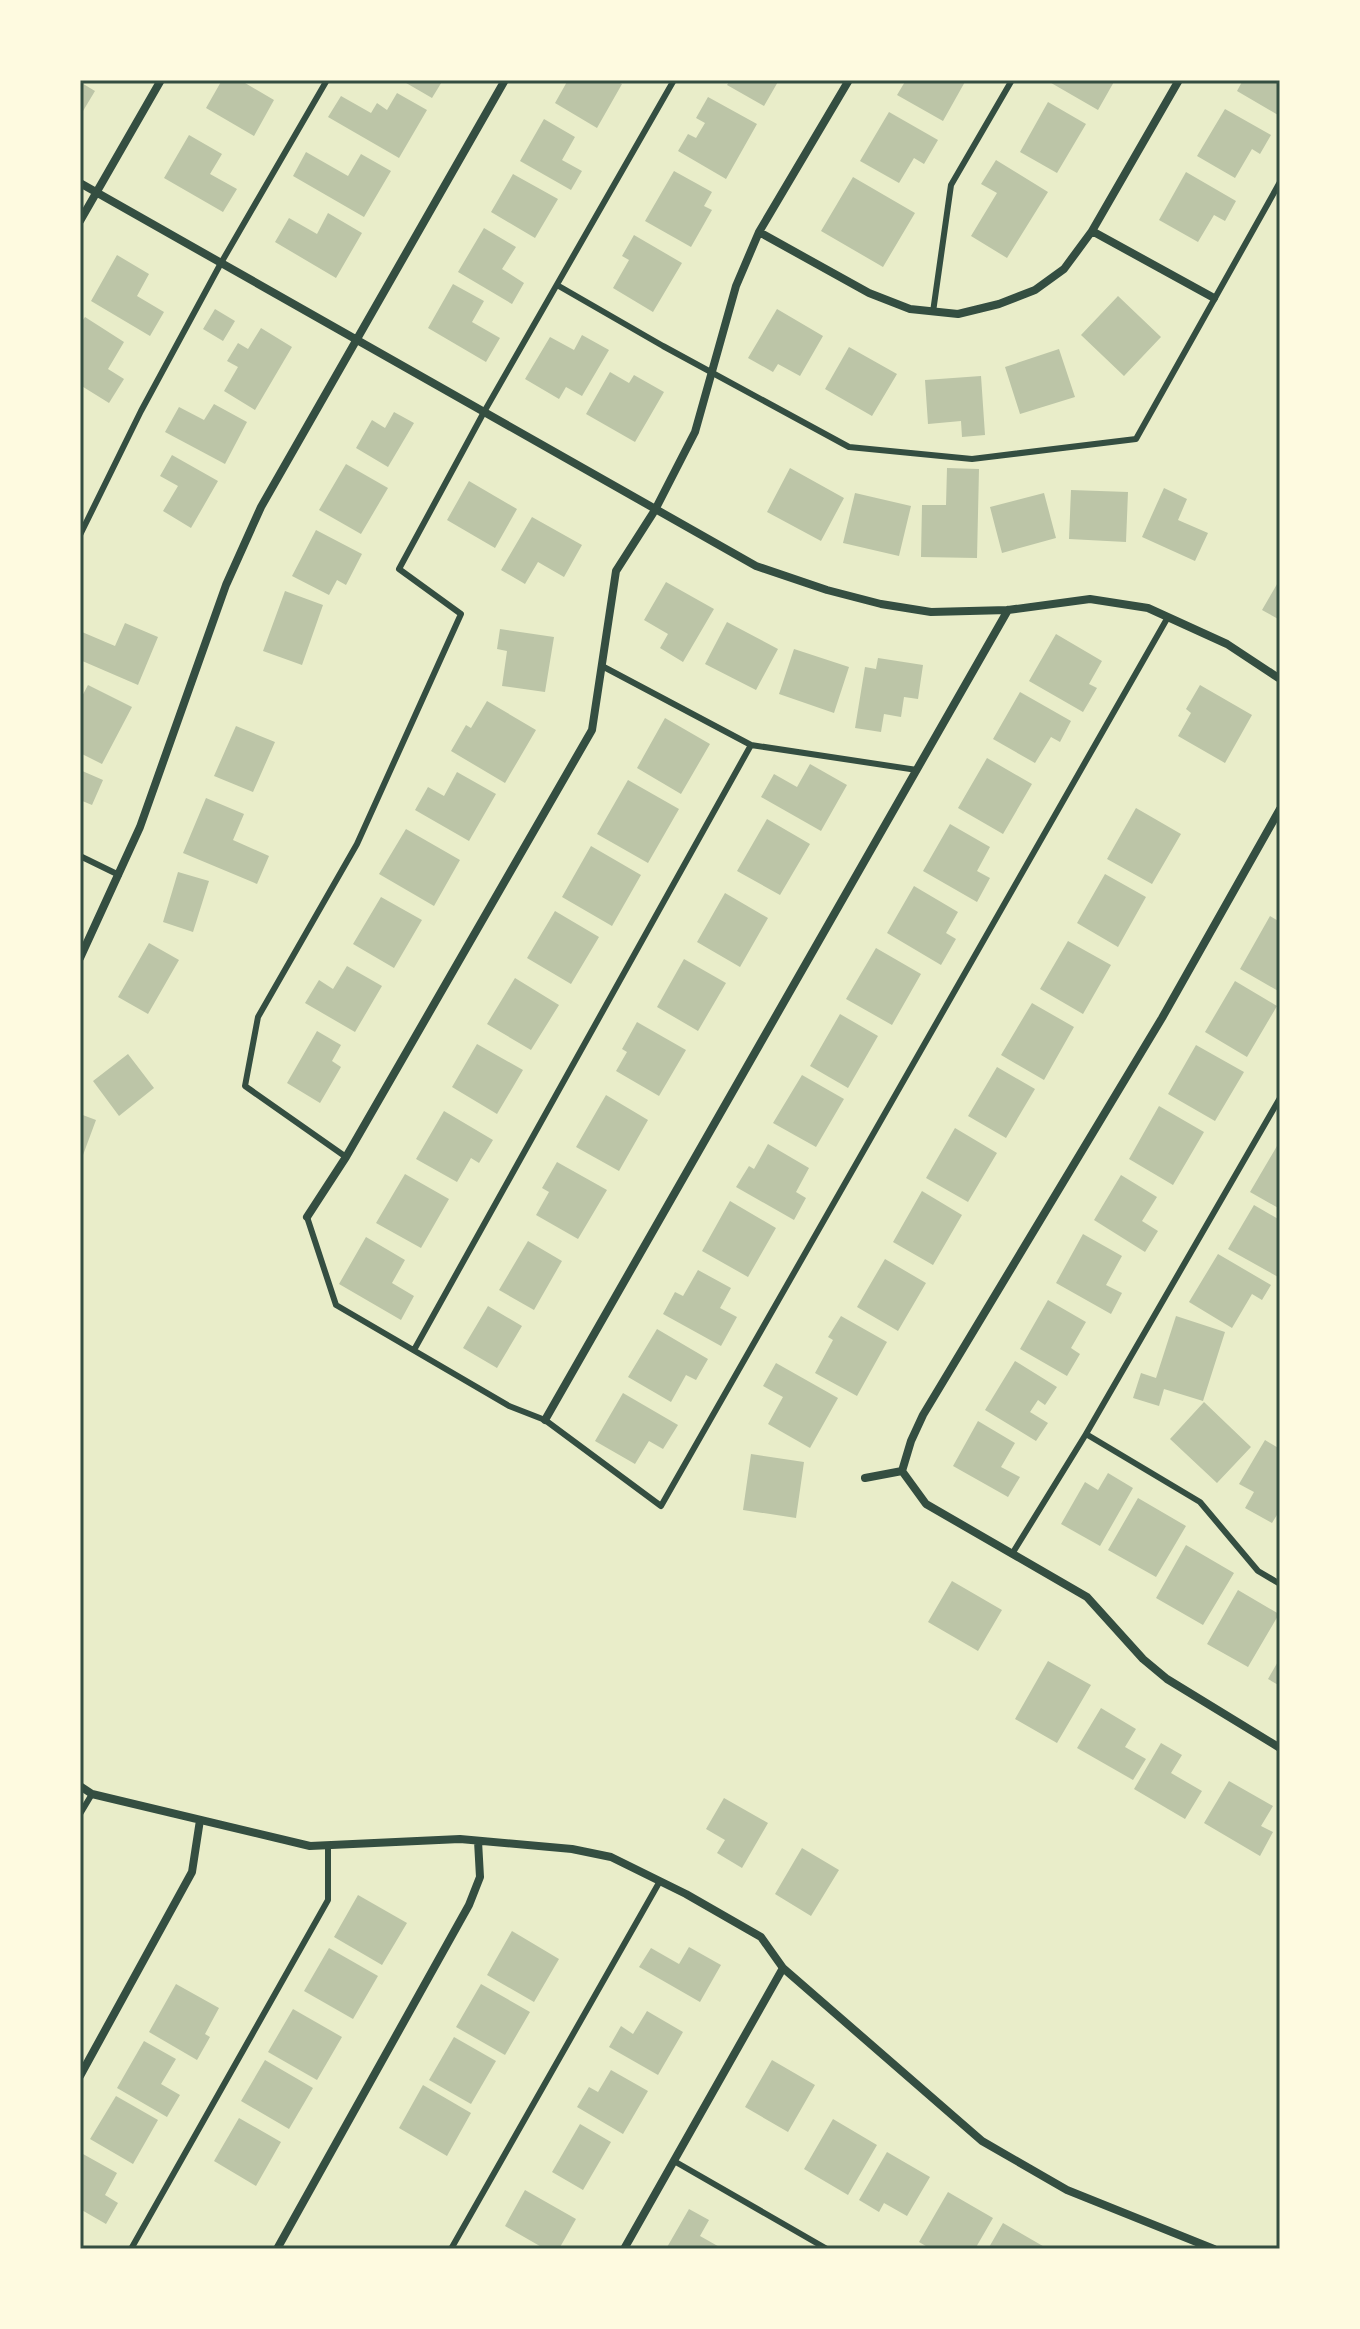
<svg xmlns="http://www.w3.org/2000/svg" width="1360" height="2329" viewBox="0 0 1360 2329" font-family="Overpass,sans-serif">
<rect width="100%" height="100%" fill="#e9edc9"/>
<path fill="#bcc5a7" d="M222 80H240L274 100 254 136 206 108Z
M401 80H443L432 98Z
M568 80H614L622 84 597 128 555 103Z
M730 80H779L764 106 727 85Z
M906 80H966L943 121 897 95Z
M1046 80H1115L1098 110Z
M1243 80H1280L1278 115 1237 91Z
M80 82 95 91 80 116Z
M397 93 427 110 399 158 328 117 341 96 371 113 377 103 387 110Z
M708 97 757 124 726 179 678 151 688 134 696 138 705 123 696 118Z
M1048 102 1086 124 1057 173 1020 152Z
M1225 109 1271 135 1260 154 1252 149 1235 178 1197 156Z
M889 112 938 140 924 164 914 158 899 183 860 161Z
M544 119 575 137 562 160 582 171 571 190 520 161Z
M189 135 222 154 210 174 237 189 223 212 164 178Z
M306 152 348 176 361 154 391 171 364 217 293 176Z
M996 160 1048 192 1007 258 971 236 997 193 981 184Z
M674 171 712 192 704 206 712 210 691 247 645 221Z
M1186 172 1236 201 1225 221 1214 215 1198 242 1159 220Z
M513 174 558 199 535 238 491 212Z
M853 177 915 213 883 267 821 231Z
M328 213 362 233 336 278 275 242 289 218 317 234Z
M484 228 516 247 502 269 524 283 512 304 458 272Z
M634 235 682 263 653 312 613 288 629 260 622 256Z
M117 255 149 274 137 296 164 312 150 336 91 301Z
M453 284 484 301 472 322 500 338 486 362 428 328Z
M1118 296 1161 337 1124 376 1081 335Z
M215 309 235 321 223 341 203 329Z
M777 309 823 336 800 376 778 364 773 372 748 358Z
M85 317 124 342 108 369 124 379 109 403 80 385V324Z
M261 328 292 347 255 410 224 391 238 367 227 361 238 343 248 349Z
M582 335 609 350 582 396 566 387 559 399 525 379 550 337 574 350Z
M849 347 897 374 872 416 825 389Z
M1059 349 1075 397 1020 414 1005 367Z
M610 372 629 383 634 375 664 392 635 442 586 414Z
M981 376 985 435 962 437 961 421 928 424 925 380Z
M214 404 247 422 225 464 165 432 179 407 204 420Z
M394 412 414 423 388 467 356 448 372 420 385 428Z
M172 455 218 481 191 528 163 511 178 486 160 476Z
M346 464 388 488 361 534 319 510Z
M790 468 844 498 821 541 767 512Z
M947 468 979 469 977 558 921 557 922 505H946Z
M469 481 517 509 495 548 447 520Z
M1164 488 1187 499 1178 520 1208 533 1195 561 1142 537Z
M1071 490 1128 492 1126 542 1069 539Z
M855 493 911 506 899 556 843 543Z
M1044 493 1056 538 1002 553 990 507Z
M532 517 582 545 564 577 538 562 525 584 501 570Z
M316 530 362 554 346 585 337 580 329 595 292 576Z
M1280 579V620L1262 610Z
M666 582 714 609 683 662 660 648 668 634 644 620Z
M285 591 323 605 302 665 263 651Z
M727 622 778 649 756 690 705 664Z
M125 623 158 637 138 685 80 660 82 632 115 646Z
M500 629 554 637 545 692 502 686 507 651 497 649Z
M1056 634 1102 661 1089 684 1097 688 1083 712 1029 681Z
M794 649 849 667 834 713 779 694Z
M878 658 923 665 918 699 904 697 901 717 884 714 881 732 855 728 865 667 876 669Z
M88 685 132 707 102 764 80 753V700Z
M1200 685 1252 715 1225 763 1178 736 1191 713 1186 709Z
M1020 692 1071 721 1060 742 1051 737 1035 763 993 739Z
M487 701 536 730 505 783 451 751 466 725 471 728Z
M665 718 710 744 681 794 637 768Z
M236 726 275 742 253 792 214 776Z
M987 758 1032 784 1003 834 958 808Z
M810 764 847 785 821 831 761 797 774 774 797 787Z
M80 770 103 780 92 805 80 800Z
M457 772 496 794 469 841 415 810 428 787 444 796Z
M628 780 679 809 648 863 597 834Z
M206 798 244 814 233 840 269 856 257 884 183 853Z
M1136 808 1181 834 1152 884 1107 859Z
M767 819 810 844 780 895 737 871Z
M950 824 990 847 977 871 990 878 977 902 923 871Z
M406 829 460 860 434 906 379 874Z
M591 846 641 875 612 926 562 897Z
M178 872 209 881 193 932 163 922Z
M1105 874 1146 897 1118 947 1077 923Z
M914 886 958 912 946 933 956 939 941 965 887 933Z
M725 893 768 918 740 967 697 942Z
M381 897 422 920 394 968 353 944Z
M555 911 599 937 571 984 527 958Z
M1270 916 1280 922V992L1240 969Z
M1068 941 1111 965 1083 1014 1040 989Z
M149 943 179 960 148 1014 118 997Z
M876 948 921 974 892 1025 846 999Z
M684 959 726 983 698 1031 657 1007Z
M347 966 382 986 355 1032 305 1003 319 980 333 989Z
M515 978 559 1005 531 1050 487 1024Z
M1235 981 1277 1006 1247 1057 1205 1032Z
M1032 1003 1074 1027 1044 1080 1001 1055Z
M840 1014 878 1036 848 1088 810 1066Z
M637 1022 686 1050 659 1096 616 1071 627 1052 622 1049Z
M317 1031 341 1045 332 1061 341 1067 320 1103 287 1083Z
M477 1044 523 1070 497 1114 452 1087Z
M1196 1045 1244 1072 1215 1121 1168 1094Z
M128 1054 154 1088 119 1116 93 1081Z
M997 1067 1035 1089 1006 1138 968 1116Z
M802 1075 844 1099 816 1147 773 1123Z
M606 1095 648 1120 619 1171 576 1147Z
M1159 1106 1204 1132 1173 1185 1129 1159Z
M444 1111 493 1140 479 1163 471 1158 457 1182 416 1159Z
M80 1114 96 1120 83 1155 80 1154Z
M955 1128 997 1153 968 1202 926 1178Z
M768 1144 809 1168 796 1192 806 1198 794 1220 736 1187 749 1166 754 1169Z
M1277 1146 1280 1148V1209L1250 1192Z
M557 1162 607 1190 578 1239 536 1215 549 1192 542 1188Z
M405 1174 449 1199 421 1248 376 1223Z
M1121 1175 1157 1197 1142 1221 1158 1231 1145 1252 1094 1220Z
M922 1191 962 1215 933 1265 893 1242Z
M730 1201 776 1228 748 1277 702 1251Z
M1254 1205 1280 1220V1278L1228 1249Z
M1083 1234 1122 1256 1106 1285 1122 1293 1111 1314 1056 1283Z
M366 1237 405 1260 392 1283 414 1296 401 1320 339 1284Z
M528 1241 562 1261 534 1310 499 1290Z
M1218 1254 1271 1285 1262 1300 1252 1294 1232 1328 1189 1302Z
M885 1259 926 1283 898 1331 857 1307Z
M698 1270 731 1288 720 1308 737 1317 721 1346 663 1314 675 1292 683 1296Z
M1048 1300 1086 1322 1071 1348 1080 1354 1067 1376 1020 1349Z
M488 1306 522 1326 497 1368 463 1348Z
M841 1316 887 1342 857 1396 815 1373 833 1340 828 1337Z
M1176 1316 1225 1332 1203 1401 1164 1389 1159 1406 1133 1398 1141 1373 1156 1378Z
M657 1329 708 1359 696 1380 686 1375 671 1402 628 1377Z
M1015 1361 1057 1387 1045 1405 1038 1400 1030 1412 1048 1423 1036 1441 985 1410Z
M776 1363 838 1398 810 1448 768 1424 783 1397 763 1386Z
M623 1393 678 1425 663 1449 649 1441 635 1464 595 1441Z
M1204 1402 1251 1447 1217 1483 1170 1439Z
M978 1421 1015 1443 1001 1467 1020 1477 1008 1497 953 1466Z
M1265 1440 1280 1449V1510L1272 1523 1245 1508 1254 1492 1239 1484Z
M751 1454 804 1462 796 1518 743 1510Z
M1108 1473 1133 1488 1100 1546 1061 1524 1085 1482 1098 1490Z
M1138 1498 1186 1526 1156 1577 1108 1550Z
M1186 1545 1234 1573 1203 1625 1156 1598Z
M952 1581 1002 1610 978 1651 928 1622Z
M1238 1590 1279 1614 1248 1667 1207 1644Z
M1280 1658V1686L1268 1679Z
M1048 1661 1091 1685 1057 1743 1015 1719Z
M1101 1708 1136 1729 1125 1747 1146 1759 1133 1780 1077 1748Z
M1161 1743 1182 1755 1171 1773 1202 1791 1185 1819 1134 1789Z
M1229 1781 1273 1806 1261 1826 1273 1832 1260 1856 1204 1823Z
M724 1798 768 1823 742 1868 717 1853 725 1840 706 1829Z
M802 1848 839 1870 811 1916 775 1894Z
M358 1895 407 1923 382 1965 334 1937Z
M512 1931 559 1959 534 2002 487 1975Z
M689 1947 721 1965 700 2002 639 1967 651 1948 679 1964Z
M329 1948 378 1976 353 2019 304 1991Z
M176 1984 219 2008 205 2034 210 2037 197 2060 149 2032Z
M481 1984 530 2012 505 2055 456 2027Z
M293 2009 342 2037 317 2080 268 2052Z
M647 2011 683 2032 658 2075 609 2047 621 2026 633 2034Z
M454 2037 496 2061 471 2104 429 2080Z
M144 2041 176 2059 161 2084 180 2095 167 2117 117 2088Z
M265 2060 313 2088 289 2129 241 2101Z
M772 2060 815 2085 788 2132 745 2107Z
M611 2070 648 2091 623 2134 577 2107 589 2087 598 2092Z
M423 2085 471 2113 447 2156 399 2128Z
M116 2096 158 2120 133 2164 90 2139Z
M239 2118 281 2142 256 2186 214 2161Z
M833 2119 877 2145 848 2195 804 2169Z
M580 2124 611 2142 583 2190 552 2172Z
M887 2152 930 2177 907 2216 884 2203 879 2212 859 2200Z
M83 2154 117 2173 105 2195 118 2203 106 2224 80 2209V2159Z
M525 2190 576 2219 559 2249H545L505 2226Z
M948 2192 993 2218 975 2249H931L919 2242Z
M689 2209 709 2220 700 2236 723 2249H666Z
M1003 2223 1048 2249H988Z"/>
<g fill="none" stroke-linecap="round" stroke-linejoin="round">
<path stroke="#344e41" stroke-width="6" d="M557 285 663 346 849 447 972 459 1136 439 1280 182
M933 312 951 185 1012 80
M80 535 141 411 221 263 327 80
M602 666 751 745 917 770
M80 856 119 875
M1280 1098 1086 1434 1200 1502 1258 1571 1280 1584
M346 1157 245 1086 258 1017 357 844 461 614 399 569 484 412 674 80
M307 1217 336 1305 509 1406 545 1420 661 1506 1168 617
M414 1350 751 745
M1012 1554 1086 1434
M80 1814 92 1794
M674 2161 827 2249
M131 2249 328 1900V1845
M451 2249 660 1881"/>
<path stroke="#344e41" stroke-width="8" d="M80 183 756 566 827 590 881 604 931 612 1008 610 1090 599 1148 608 1227 644 1280 679
M80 221 161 80
M1092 231 1214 298
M759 232 869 293 910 309 958 314 999 304 1035 290 1064 269 1092 231 1179 80
M80 958 140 827 226 585 261 507 505 80
M307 1217 346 1157 592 730 616 571 655 510 695 432 736 286 759 232 849 80
M545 1420 1008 610
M902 1471 926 1504 1087 1597 1143 1659 1167 1679 1280 1748
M865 1478 902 1471 911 1441 923 1415 1162 1018 1280 809
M80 1786 92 1794 310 1846 460 1839 572 1849 611 1857 686 1894 761 1937 783 1968 982 2141 1067 2190 1214 2249
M80 2076 192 1872 200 1820
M277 2249 469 1905 480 1877 478 1841
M624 2249 783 1968"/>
</g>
<rect width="1360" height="2329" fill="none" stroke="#fefae0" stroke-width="164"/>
<rect x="82" y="82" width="1196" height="2165" fill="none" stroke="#344e41" stroke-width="3"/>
</svg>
